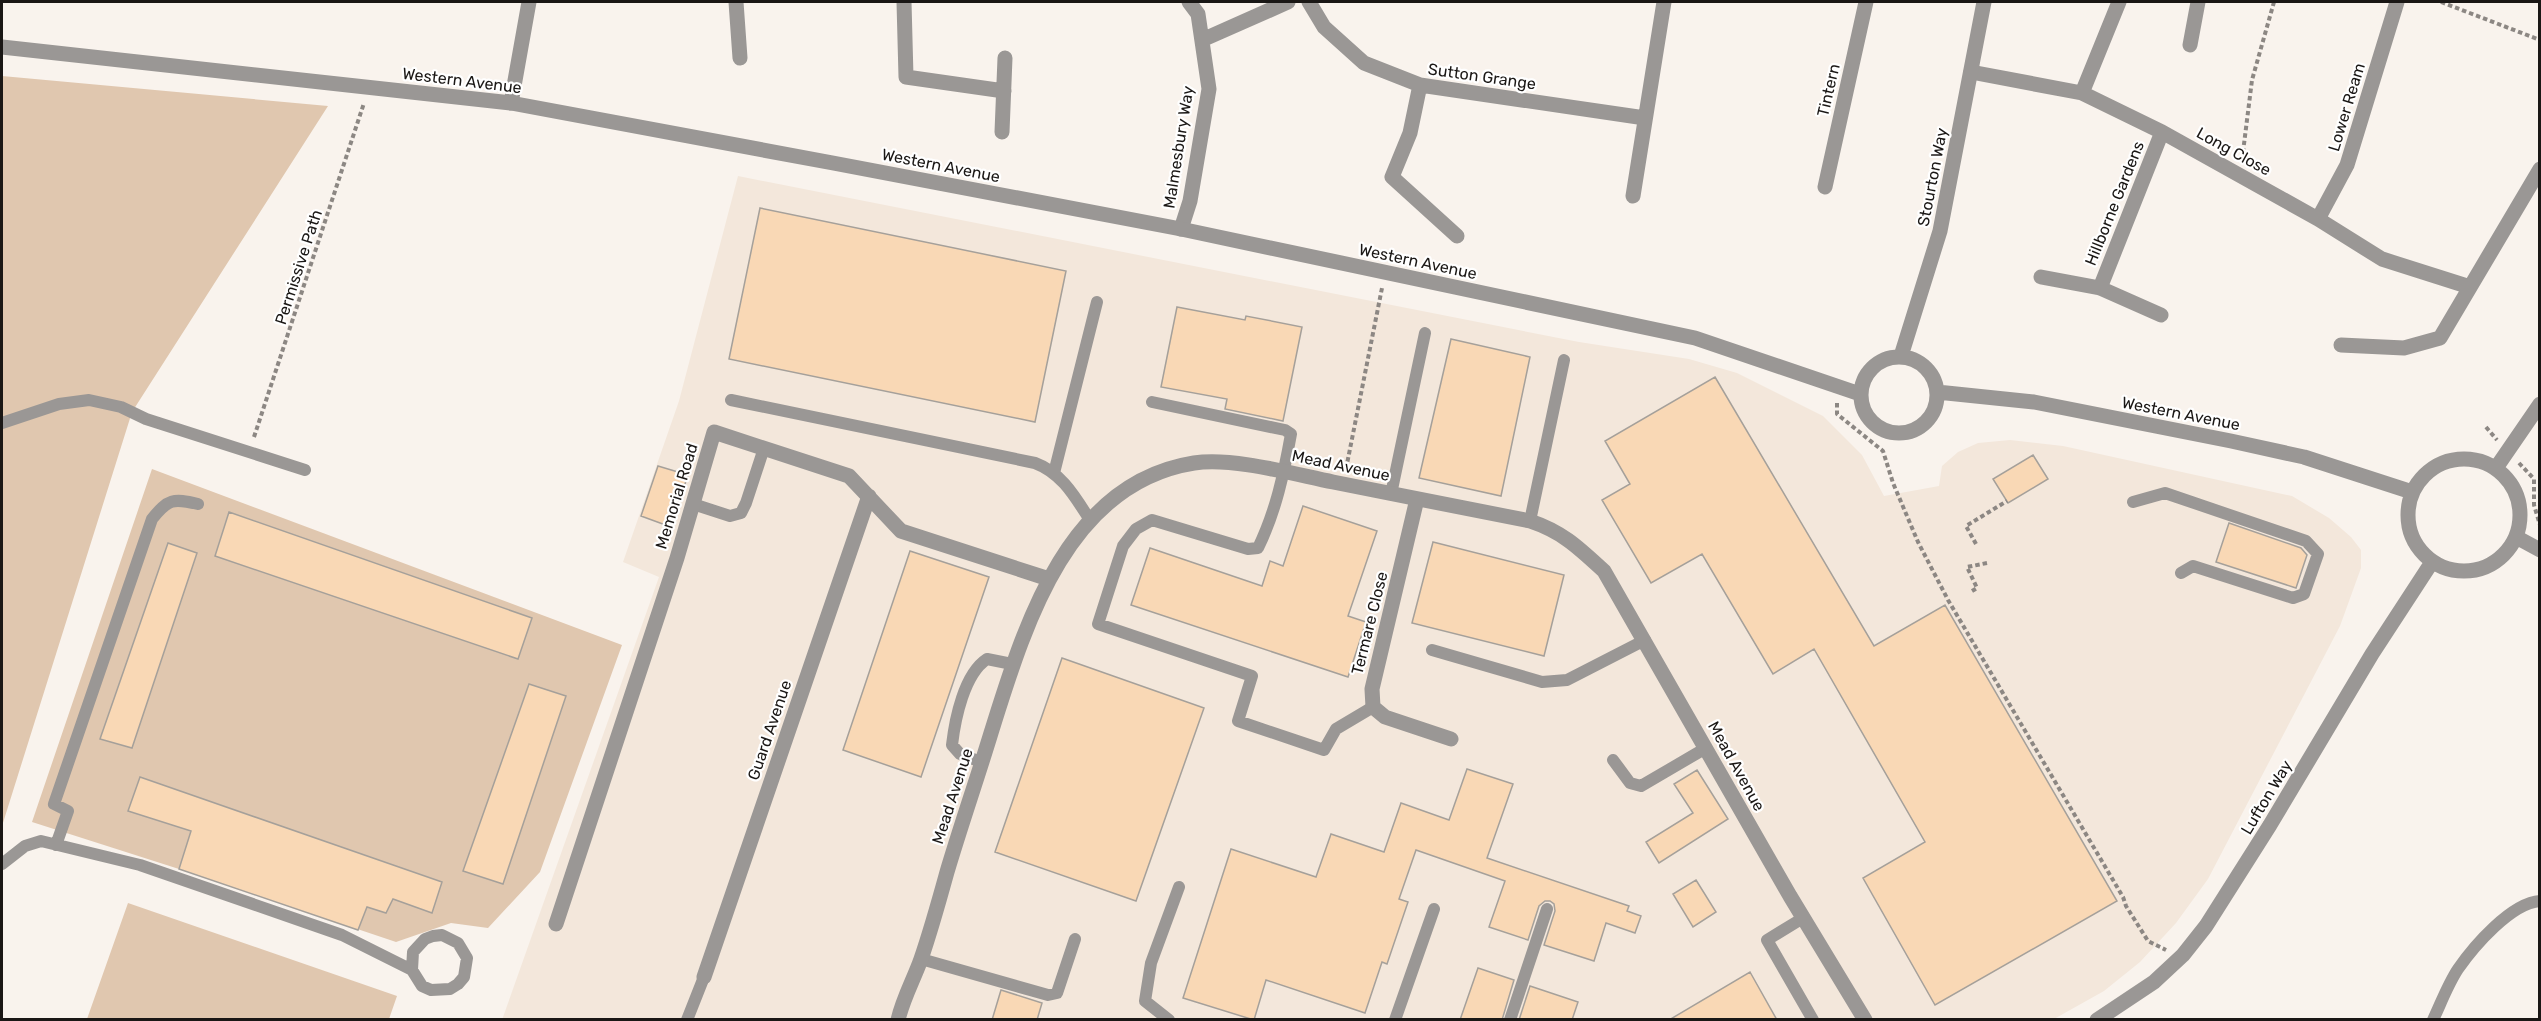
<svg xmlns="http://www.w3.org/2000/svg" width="2541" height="1021" viewBox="0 0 2541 1021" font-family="Rubik,sans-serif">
<rect width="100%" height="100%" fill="#f9f3ed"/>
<path fill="#f3e7db" d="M738 176 1579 342 1689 359 1737 373 1823 416 1862 455 1884 496 1939 486 1942 466 1958 452 1978 443 2010 440 2063 446 2292 496 2329 518 2351 537 2361 550V568L2340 626 2208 879 2176 923 2140 962 2104 991 2054 1019 502 1020 659 577 623 562 679 401Z"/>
<path fill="#e0c7af" d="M2 76 328 106 132 412 2 826Z
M152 469 622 645 540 872 488 928 451 923 396 942 179 869 32 822Z
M128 903 397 996 389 1019H87Z"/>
<path fill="#f9d8b5" stroke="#a5a09a" stroke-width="1.5" d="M760 208 1066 271 1035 422 729 359Z
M1177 307 1245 320 1246 316 1302 327 1283 421 1225 409 1227 399 1161 387Z
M1451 339 1530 357 1501 496 1419 478Z
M1715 377 1874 646 1945 605 2117 901 1935 1005 1863 878 1925 842 1814 649 1773 674 1702 554 1651 583 1602 500 1630 484 1605 441Z
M2033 455 2048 479 2008 503 1993 479Z
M658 466 688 475 671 527 641 516Z
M1303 506 1377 531 1348 616 1366 622 1348 677 1131 605 1150 548 1262 586 1270 561 1283 566Z
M229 512 532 618 518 659 215 556Z
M2229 523 2301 548 2307 555 2296 588 2216 562Z
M1433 542 1564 575 1544 656 1412 623Z
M168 543 197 553 132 748 100 739Z
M910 551 989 577 921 777 843 750Z
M1062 658 1204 708 1136 901 995 852Z
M529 684 566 696 503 884 463 871Z
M1467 769 1513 784 1487 858 1629 906 1627 911 1641 916 1635 933 1606 923 1594 961 1544 945 1555 911 1554 904 1550 901H1545L1539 906 1528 940 1489 927 1505 881 1416 850 1399 899 1408 902 1387 964 1382 962 1365 1013 1266 980 1254 1020 1183 998 1231 849 1316 877 1331 834 1384 852 1401 803 1449 820Z
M1697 770 1728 819 1659 863 1646 842 1693 813 1674 784Z
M140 777 442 882 432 913 393 899 386 913 367 907 358 930 179 869 191 831 128 811Z
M1696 880 1716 912 1693 927 1673 894Z
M1478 968 1514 980 1502 1020H1460Z
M1750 972 1777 1020H1669Z
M1530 986 1578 1002 1572 1020H1519Z
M1001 990 1042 1003 1037 1020H992Z"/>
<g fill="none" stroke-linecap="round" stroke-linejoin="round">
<path stroke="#8c8783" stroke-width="4" stroke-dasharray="4.5 3" stroke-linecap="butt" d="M2441 2 2540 40
M2242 160 2252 80 2274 2
M1837 403V414L1883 451 1893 483 1918 542 1948 600 2123 897 2126 906 2148 941 2166 950
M2486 427 2497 440
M254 437 364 103
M2519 463 2534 479V505L2540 525
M1346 469 1382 288
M1976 544 1966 526 2007 501
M1972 591 1977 588 1967 567 1987 563"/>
<path stroke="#9a9795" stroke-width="12" d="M731 400 1035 463C1062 473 1075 497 1090 520
M1152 402 1285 430 1291 434C1284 473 1276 511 1258 548L1248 549 1152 520 1136 529 1123 546 1098 624 1252 676 1238 721 1324 750 1336 729 1373 707
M2 423 59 404 89 400 121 407 146 419 305 470
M1054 473 1097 302
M1391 494 1425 333
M2133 502 2165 493 2306 541 2318 554 2304 594 2293 598 2193 566 2181 573
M693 504 730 516 741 513 746 503 764 448
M1530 521 1564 360
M1432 650 1542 682 1567 680 1645 640
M1613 760 1630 783 1641 786 1706 748
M981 762 960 754 952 745C955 719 964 674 987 659L1012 664
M56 845 68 811 54 804 152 519C168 499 173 498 198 504
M2 864 25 846 41 841 140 865 342 935 412 970 422 986 431 990 450 989 458 984 464 977 467 958 458 943 442 935 433 936 425 939 413 952 412 970
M1803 918 1767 940 1813 1020
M921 959 1048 995 1057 993 1075 939
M687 1020 704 977
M1169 1020 1145 1001 1151 963 1179 887
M1395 1020 1434 909
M1510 1020 1547 909
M2433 1020C2441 1003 2448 984 2458 969 2474 946 2511 903 2540 901"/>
<path stroke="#9a9795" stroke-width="15" d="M736 2 740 58
M904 2 906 77 1004 91
M1309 2 1324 27 1364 63 1420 85 1645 118
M1202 40 1288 2
M2190 45 2198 2
M1971 72 2082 93 2162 132 2318 219 2382 259 2470 287
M1420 85 1410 133 1392 177 1457 236
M2082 93 2119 2
M511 103 529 2
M1002 132 1005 58
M1825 187 1866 2
M1633 196 1664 2
M2318 219 2347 165 2397 2
M1181 229 1190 201 1209 89 1198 14 1189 2
M2041 277 2100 288 2161 315
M2100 288 2162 132
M2341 345 2404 348 2440 338 2540 169
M1417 499 1372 689 1373 707 1385 717 1451 739
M556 924 677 558 714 432 849 476 901 531 1049 579
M704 977 869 496
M898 1020C903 998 914 979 921 959 931 930 939 901 947 872 961 825 977 779 991 733 1024 628 1066 483 1194 463 1233 457 1293 474 1333 482 1398 495 1464 508 1530 521 1563 532 1579 548 1604 571L1790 896 1865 1020"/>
<path stroke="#9a9795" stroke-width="15" d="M2 47 511 103 833 163 1181 229 1695 338 1860 394
M1901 356 1940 231 1984 2
M1861 395a38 38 0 1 1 76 0a38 38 0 1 1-76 0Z
M1937 392 2034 402 2231 441 2304 457 2412 492
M2408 515a56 56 0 1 1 112 0a56 56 0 1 1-112 0Z
M2496 468 2540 404
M2516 537 2540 550
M2097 1020 2154 982 2183 955 2206 926 2270 825 2372 654 2432 562"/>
</g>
<g text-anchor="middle" stroke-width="4.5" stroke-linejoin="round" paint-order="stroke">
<g font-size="16" fill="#1a1715" stroke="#fff">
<text transform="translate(1482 76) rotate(8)" y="6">Sutton Grange</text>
<text transform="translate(462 80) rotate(7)" y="6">Western Avenue</text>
<text transform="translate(1828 90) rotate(-77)" y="6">Tintern</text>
<text transform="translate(2346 107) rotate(-73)" y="6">Lower Ream</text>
<text transform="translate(1178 147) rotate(-81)" y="6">Malmesbury Way</text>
<text transform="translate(2234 151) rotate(29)" y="6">Long Close</text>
<text transform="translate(941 165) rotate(11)" y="6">Western Avenue</text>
<text transform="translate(1932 177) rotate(-79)" y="6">Stourton Way</text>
<text transform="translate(2114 203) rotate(-68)" y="6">Hillborne Gardens</text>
<text transform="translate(1418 261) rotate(12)" y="6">Western Avenue</text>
<text transform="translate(298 267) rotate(-72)" y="6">Permissive Path</text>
<text transform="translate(2181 413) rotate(11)" y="6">Western Avenue</text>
<text transform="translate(1341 465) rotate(12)" y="6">Mead Avenue</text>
<text transform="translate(676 496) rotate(-73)" y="6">Memorial Road</text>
<text transform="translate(1369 623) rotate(-76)" y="6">Termare Close</text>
<text transform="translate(769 730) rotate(-71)" y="6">Guard Avenue</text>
<text transform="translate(1737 766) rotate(61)" y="6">Mead Avenue</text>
<text transform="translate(952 796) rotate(-72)" y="6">Mead Avenue</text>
<text transform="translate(2266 797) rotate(-59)" y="6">Lufton Way</text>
</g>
</g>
<rect width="2541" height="1021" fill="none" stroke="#1a1715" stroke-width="6"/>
</svg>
